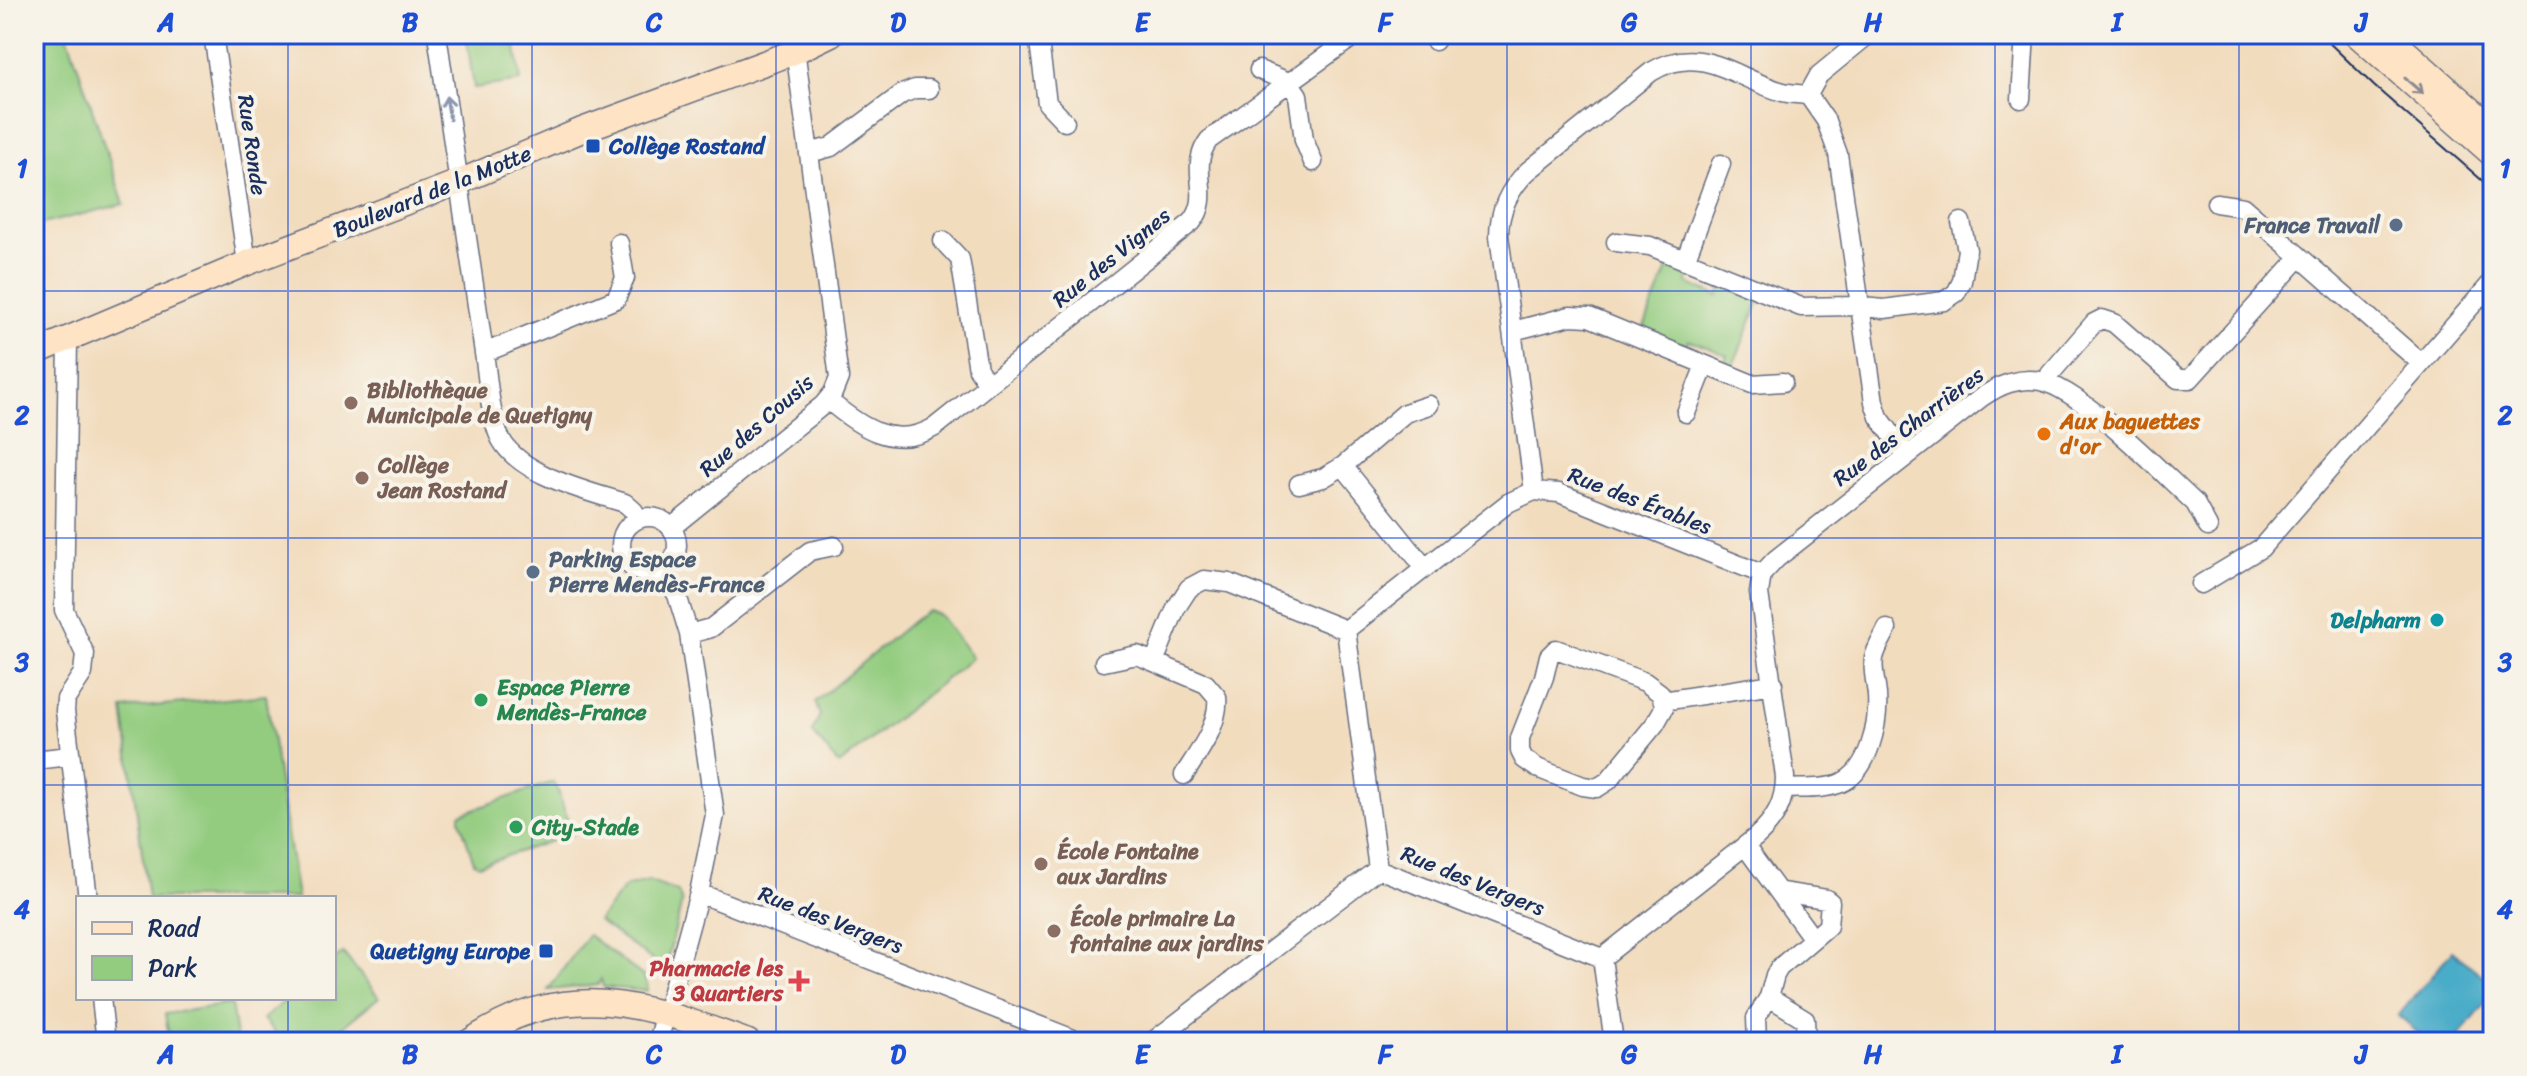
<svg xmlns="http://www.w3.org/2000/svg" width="2527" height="1076" viewBox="0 0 2527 1076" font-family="Sriracha,sans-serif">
<rect width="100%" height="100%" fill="#f7f3e8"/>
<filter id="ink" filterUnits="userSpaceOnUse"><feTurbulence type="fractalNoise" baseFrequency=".0125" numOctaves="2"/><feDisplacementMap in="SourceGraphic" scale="16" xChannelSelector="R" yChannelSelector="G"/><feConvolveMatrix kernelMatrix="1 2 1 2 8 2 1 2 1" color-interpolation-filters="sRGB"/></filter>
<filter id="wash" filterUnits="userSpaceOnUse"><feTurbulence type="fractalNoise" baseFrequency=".006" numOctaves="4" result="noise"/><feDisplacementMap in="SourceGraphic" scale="32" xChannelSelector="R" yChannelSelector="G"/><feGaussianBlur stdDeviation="1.8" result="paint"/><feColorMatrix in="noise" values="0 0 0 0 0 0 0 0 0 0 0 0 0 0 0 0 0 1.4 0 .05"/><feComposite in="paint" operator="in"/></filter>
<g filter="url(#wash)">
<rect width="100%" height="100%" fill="#f2dcbe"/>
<path fill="#93cc7f" stroke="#577e6e" stroke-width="2" d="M34 34H67L124 204 34 226Z
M466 34H514L521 81 474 88Z
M1671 261 1692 270 1687 283 1718 296 1724 283 1761 298 1732 368 1724 365 1727 355 1689 340 1684 349 1642 332Z
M928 611 940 615 972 658 839 765 812 732 820 715 815 702 915 619Z
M266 695 297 898H148L123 709Z
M553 782 557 788 572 834 479 865 474 862 460 820V814Z
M648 881 678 892 682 902 665 969 598 921 625 887Z
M588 935 644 977 648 987 647 991 603 987 601 979 598 985 548 990Z
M343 953 379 997 324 1042H283L263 1019 288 998H334V960Z
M231 1004 237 1042H170L165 1014Z"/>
<path fill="#49acc8" stroke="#326e93" stroke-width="2" d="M2452 951 2493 984V995L2454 1042H2429L2398 1016Z
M593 1031H628L647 1035 645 1042H589Z"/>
</g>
<g filter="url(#ink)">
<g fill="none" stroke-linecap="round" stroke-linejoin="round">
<defs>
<path id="street" d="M213 34 247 263
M437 34 484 353
M1038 34 1047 103 1065 122
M1429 34 1435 41
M1259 70 1289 82 1298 95 1304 140 1313 162
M1808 95 1819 75 1869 34
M2021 99 2025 34
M809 153 831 147 902 94 915 89H929
M2216 203 2243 207 2421 363
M943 241 960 259 978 369 988 384
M1616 242 1650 246 1801 307 1851 306 1884 309 1944 301 1956 293 1962 281 1967 250 1961 222
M619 243 625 278 616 299 484 353C488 378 489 409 498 433 513 474 587 491 625 503L634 511 638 519
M1685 261 1721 164
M1513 331 1570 316 1589 317 1752 384 1783 382
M68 339 64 610 85 654 83 673 66 699 65 711 88 898
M2048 383 2050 374 2094 323 2102 319 2114 323 2178 379H2190L2300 257
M828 400C860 427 894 451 935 427L1192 222C1214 195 1187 168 1209 140L1357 34
M1686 413 1705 365
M1299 484 1323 478 1343 466
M1534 491 1499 236C1499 210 1509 189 1528 171L1651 72C1701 41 1735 79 1783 92 1791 94 1800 94 1808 95L1826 121 1838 154 1874 402 1879 417 1906 454
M621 545a28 28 0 1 1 56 0a28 28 0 1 1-56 0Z
M672 527 823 405 833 393 839 378 793 34
M1425 568 1343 466 1405 413 1429 405
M2201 584 2261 548 2493 281
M689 634 711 628 810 551 834 546
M1556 649 1645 682 1660 693 1663 701 1664 708 1655 724 1608 781 1597 788 1583 786 1537 768 1524 759 1520 751V738L1544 677 1549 656Z
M1104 662 1137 655 1154 662
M1663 701 1773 684
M34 760 70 756
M1184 775C1198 753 1220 724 1217 697L1206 684 1154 662 1176 608 1189 588 1204 580 1229 583 1346 630
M1785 789C1803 788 1824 790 1841 783 1869 771 1879 723 1877 695 1876 683 1872 670 1874 658 1876 648 1883 638 1887 629
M1745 846 1813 939 1779 968 1775 975 1769 997 1756 1018 1757 1042
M1378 869 1346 630 1508 503 1534 491 1559 493 1762 574
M1781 892 1826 899 1830 902 1828 926 1813 939
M699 893 1081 1042
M1602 958 1756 837C1775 820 1785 802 1785 777L1759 593 1762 574 1776 559 1982 397C2000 385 2018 377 2040 381 2081 389 2161 472 2195 503L2208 527
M1769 997 1805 1019 1806 1042
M101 998 106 1042
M658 1042 699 893 715 815 689 634 677 595 662 570
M1152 1042 1378 869 1602 958 1614 1042"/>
<path id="secondary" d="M2356 34 2493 155
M2386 34 2493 129
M34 353 247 263 459 182 582 130 794 52 831 34
M469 1042C568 975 647 1005 748 1042"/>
</defs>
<use href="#street" stroke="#666c80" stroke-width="21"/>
<use href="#secondary" stroke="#666c80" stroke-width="27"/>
<use href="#street" stroke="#fff" stroke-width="18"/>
<use href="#secondary" stroke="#fee4c5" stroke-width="24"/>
<path stroke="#1b2f5e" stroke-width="2" d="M2320 34 2374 86 2493 190"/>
</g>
<defs><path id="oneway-shaft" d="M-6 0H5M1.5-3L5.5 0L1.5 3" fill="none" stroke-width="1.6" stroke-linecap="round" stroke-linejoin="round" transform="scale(2)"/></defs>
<use stroke="#8c8a92" href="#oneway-shaft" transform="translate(2414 86) rotate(41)"/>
<use stroke="#8d97ae" href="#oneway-shaft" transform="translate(448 108) rotate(-99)"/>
</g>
<path fill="none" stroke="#1d4ed8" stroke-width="2" stroke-opacity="0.55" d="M288 34V898M532 34V1042M776 34V1042M1020 34V1042M1264 34V1042M1507 34V1042M1751 34V1042M1995 34V1042M2239 34V1042M34 291H2493M34 538H2493M34 785H2493M288 998V1042"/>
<g fill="#1a4fb4" stroke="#f7f3e8" stroke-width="3">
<rect x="585" y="138" width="16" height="16" rx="4"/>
<rect x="538" y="943" width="16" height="16" rx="4"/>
</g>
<g fill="#5c6f8a" stroke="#f7f3e8" stroke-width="3">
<circle cx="2396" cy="225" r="8"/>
<circle cx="533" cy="572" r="8"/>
</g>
<g fill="#8d6e63" stroke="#f7f3e8" stroke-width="3">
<circle cx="351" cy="403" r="8"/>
<circle cx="362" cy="478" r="8"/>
<circle cx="1041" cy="864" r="8"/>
<circle cx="1054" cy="931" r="8"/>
</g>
<circle fill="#e8710a" stroke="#f7f3e8" stroke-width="3" cx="2044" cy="434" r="8"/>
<circle fill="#0f9aa8" stroke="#f7f3e8" stroke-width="3" cx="2437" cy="620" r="8"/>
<g fill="#2e9e5b" stroke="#f7f3e8" stroke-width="3">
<circle cx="481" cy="700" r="8"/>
<circle cx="516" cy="827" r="8"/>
</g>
<path fill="#e0444e" stroke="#f7f3e8" stroke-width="3" d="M795 969h8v8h8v8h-8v8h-8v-8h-8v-8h8z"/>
<g text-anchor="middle" stroke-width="8" stroke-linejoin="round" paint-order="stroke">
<g font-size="22" fill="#1b2f5e" stroke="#f7f3e8">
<text transform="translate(253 145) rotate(82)" y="8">Rue Ronde</text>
<text transform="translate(432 191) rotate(-22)" y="8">Boulevard de la Motte</text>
<text transform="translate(1111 257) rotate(-39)" y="8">Rue des Vignes</text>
<text transform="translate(756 425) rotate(-41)" y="8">Rue des Cousis</text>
<text transform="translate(1908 426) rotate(-37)" y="8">Rue des Charrières</text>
<text transform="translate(1640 500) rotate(21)" y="8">Rue des Érables</text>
<text transform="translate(1473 880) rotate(22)" y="8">Rue des Vergers</text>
<text transform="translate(831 919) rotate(21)" y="8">Rue des Vergers</text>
</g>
<g font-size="22" font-weight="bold" fill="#164399" stroke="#f7f3e8" text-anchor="start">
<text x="609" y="154">Collège Rostand</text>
<text x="530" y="959" text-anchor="end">Quetigny Europe</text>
</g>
<g font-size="22" font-weight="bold" fill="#4e5e75" stroke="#f7f3e8" text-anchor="end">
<text x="2380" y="233">France Travail</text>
<text x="549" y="567" text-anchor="start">Parking Espace<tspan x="549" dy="25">Pierre Mendès-France</tspan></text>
</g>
<g font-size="22" font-weight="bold" fill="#785e54" stroke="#f7f3e8" text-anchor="start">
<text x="367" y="398">Bibliothèque<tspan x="367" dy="25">Municipale de Quetigny</tspan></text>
<text x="378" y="473">Collège<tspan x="378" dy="25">Jean Rostand</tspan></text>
<text x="1057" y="859">École Fontaine<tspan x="1057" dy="25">aux Jardins</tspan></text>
<text x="1070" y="926">École primaire La<tspan x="1070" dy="25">fontaine aux jardins</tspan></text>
</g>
<g font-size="22" font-weight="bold" fill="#c56008" stroke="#f7f3e8" text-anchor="start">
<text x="2060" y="429">Aux baguettes<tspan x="2060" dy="25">d'or</tspan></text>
</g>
<g font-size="22" font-weight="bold" fill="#0d838f" stroke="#f7f3e8" text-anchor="end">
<text x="2421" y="628">Delpharm</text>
</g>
<g font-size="22" font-weight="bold" fill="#27864d" stroke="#f7f3e8" text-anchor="start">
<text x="497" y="695">Espace Pierre<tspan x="497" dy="25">Mendès-France</tspan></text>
<text x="532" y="835">City-Stade</text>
</g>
<g font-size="22" font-weight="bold" fill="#be3a42" stroke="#f7f3e8" text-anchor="end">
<text x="783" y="976">Pharmacie les<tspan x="783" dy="25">3 Quartiers</tspan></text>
</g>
</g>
<rect width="2527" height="1076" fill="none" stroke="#f7f3e8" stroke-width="88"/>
<rect x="76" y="896" width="260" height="104" fill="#f7f3e8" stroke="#9fa5b1" stroke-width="2"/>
<rect x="92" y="922" width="40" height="12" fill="#fee4c5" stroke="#9fa5b1" stroke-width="2"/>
<text x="148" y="936" font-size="24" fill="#1b2f5e">Road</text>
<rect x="92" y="956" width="40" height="24" fill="#93cc7f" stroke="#9fa5b1" stroke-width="2"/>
<text x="148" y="976" font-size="24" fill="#1b2f5e">Park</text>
<rect x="44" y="44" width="2439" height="988" fill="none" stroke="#1d4ed8" stroke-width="3"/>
<g font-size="26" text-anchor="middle" font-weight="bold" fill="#1d4ed8">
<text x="166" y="31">A</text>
<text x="410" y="31">B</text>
<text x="654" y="31">C</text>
<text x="898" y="31">D</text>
<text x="1142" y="31">E</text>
<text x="1385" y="31">F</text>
<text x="1629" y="31">G</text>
<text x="1873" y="31">H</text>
<text x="2117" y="31">I</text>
<text x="2361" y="31">J</text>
<text x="22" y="177">1</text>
<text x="2505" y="177">1</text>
<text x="22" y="424">2</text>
<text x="2505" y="424">2</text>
<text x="22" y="671">3</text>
<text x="2505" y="671">3</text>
<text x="22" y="918">4</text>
<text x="2505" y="918">4</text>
<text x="166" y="1063">A</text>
<text x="410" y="1063">B</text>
<text x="654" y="1063">C</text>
<text x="898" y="1063">D</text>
<text x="1142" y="1063">E</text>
<text x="1385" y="1063">F</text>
<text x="1629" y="1063">G</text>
<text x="1873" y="1063">H</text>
<text x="2117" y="1063">I</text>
<text x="2361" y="1063">J</text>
</g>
</svg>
